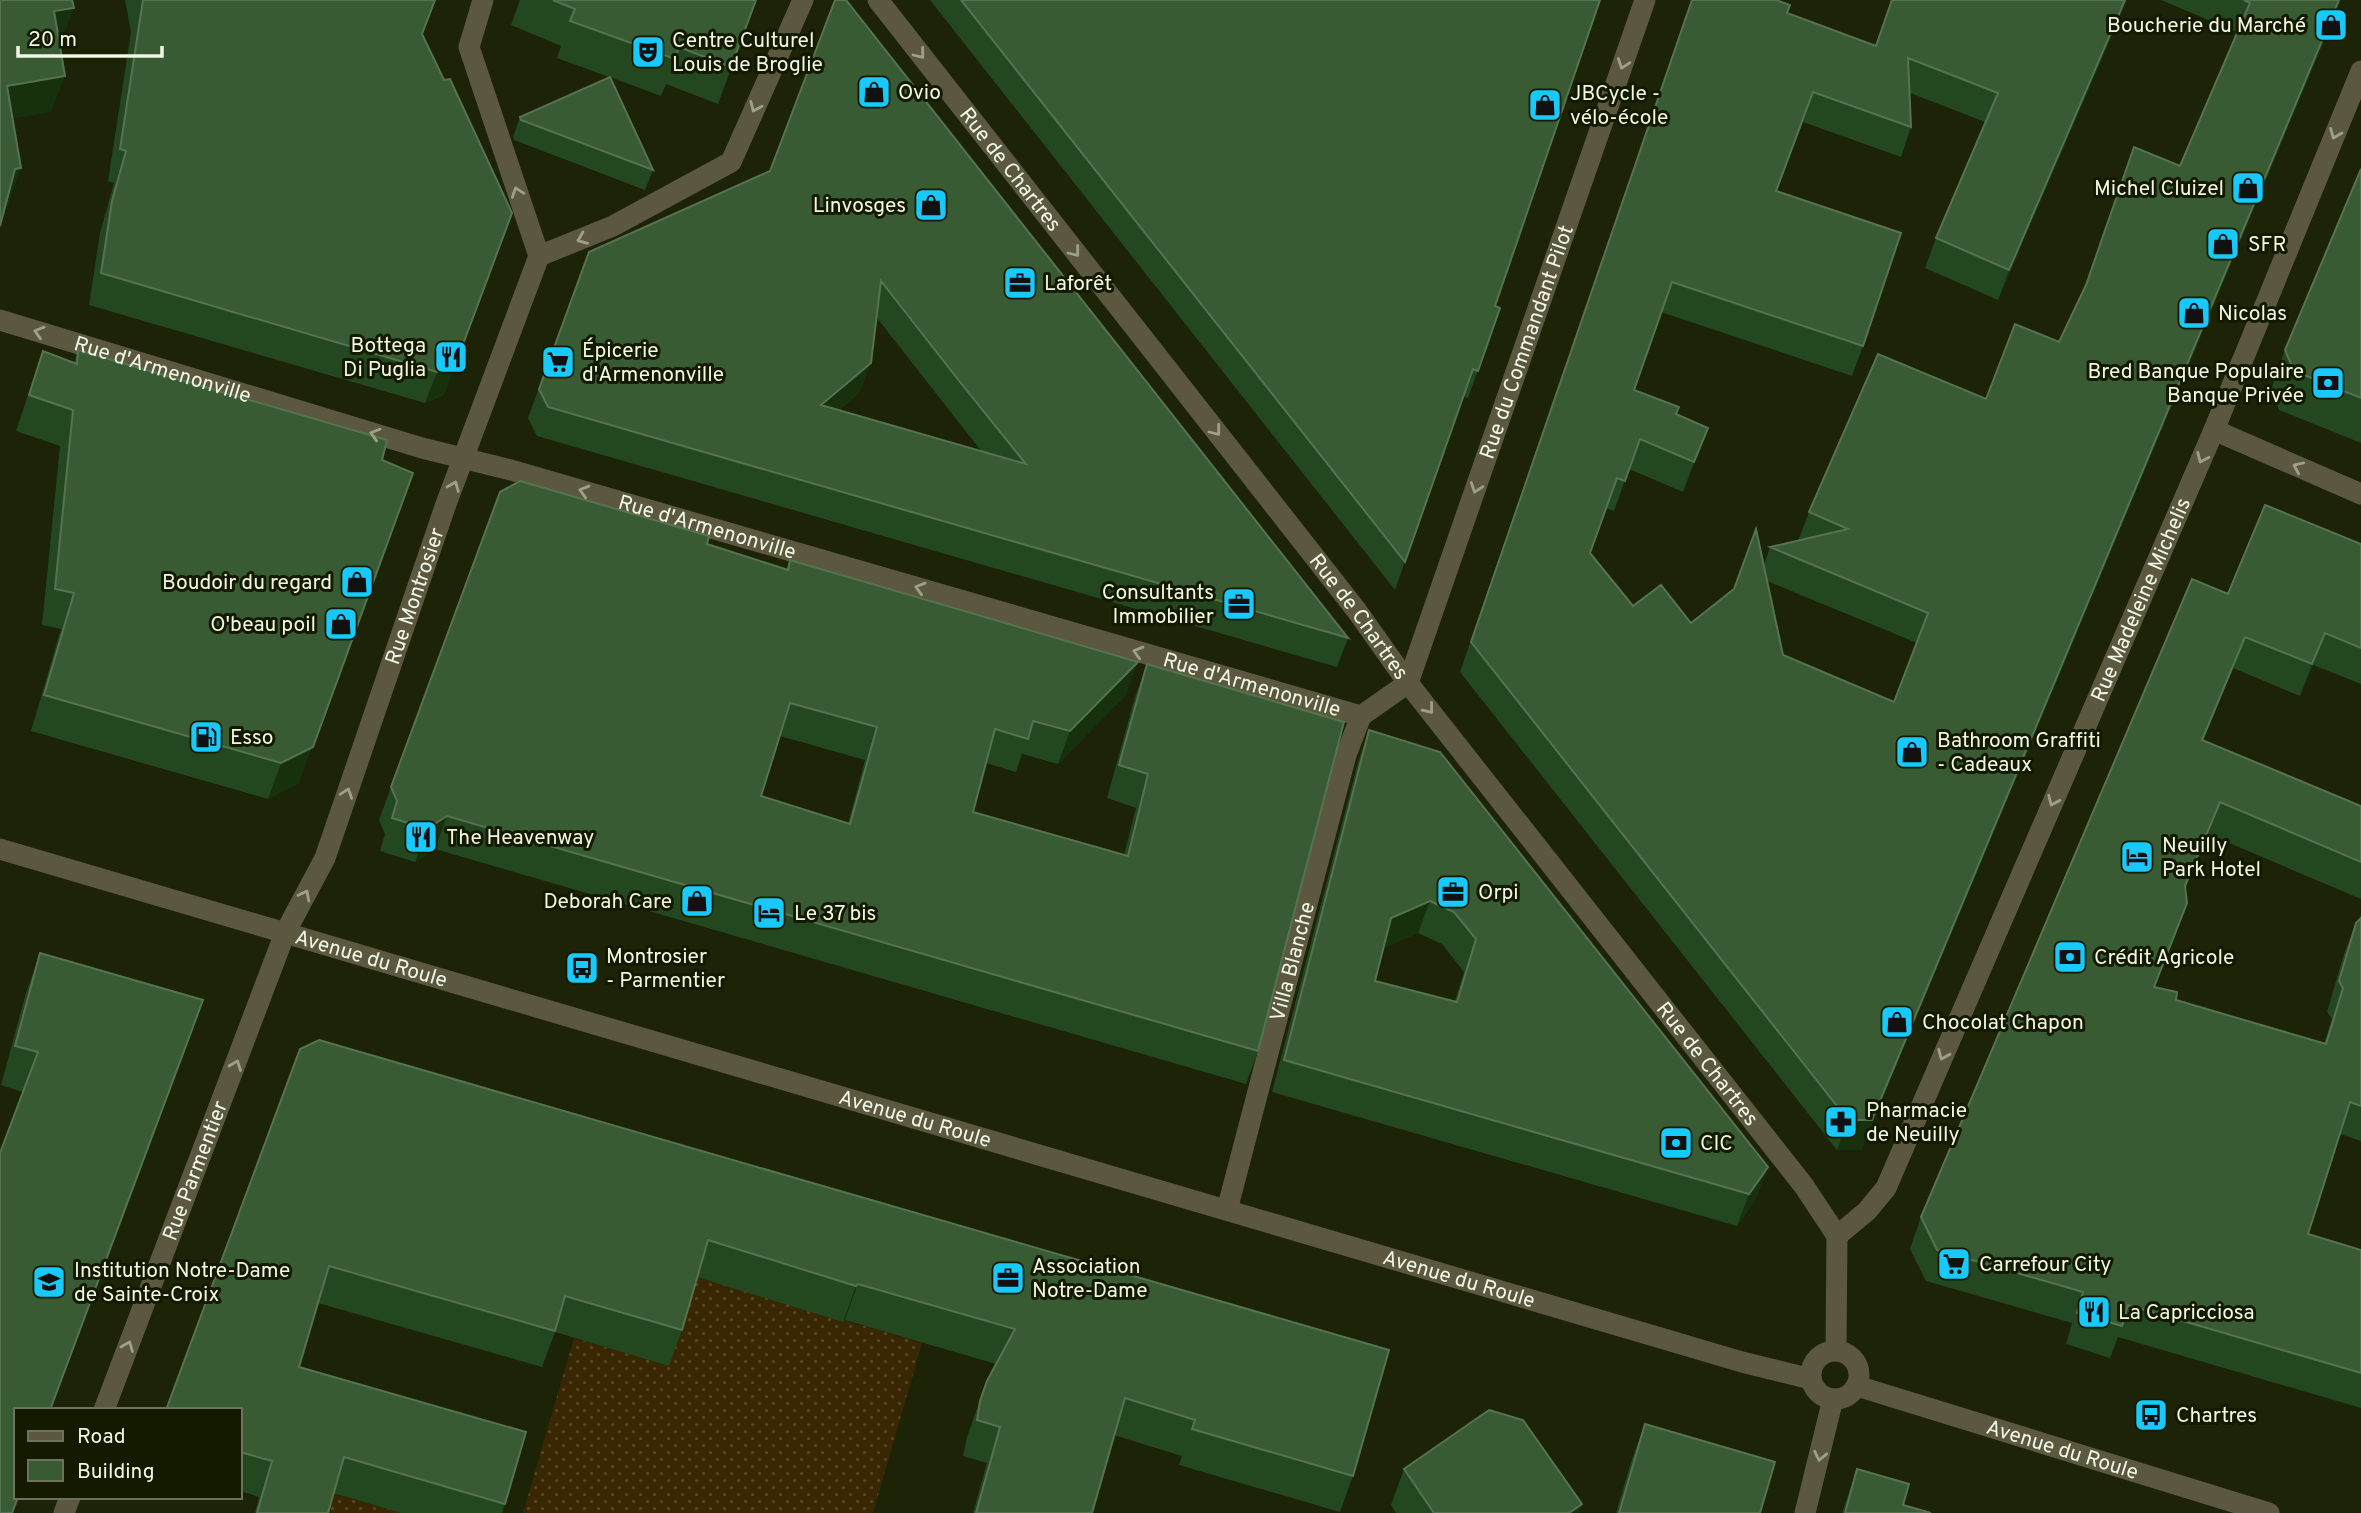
<svg xmlns="http://www.w3.org/2000/svg" width="2361" height="1513" viewBox="0 0 2361 1513" font-family="Overpass,sans-serif">
<defs>
<pattern id="garden-dots" width="8" height="8" patternUnits="userSpaceOnUse" patternTransform="scale(1.75)"><rect width="8" height="8" fill="#382702"/><path d="M2 2h.1M6 6h.1" fill="none" stroke="#554727" stroke-width="1.8" stroke-linecap="round"/></pattern>
</defs>
<rect width="100%" height="100%" fill="#1c2307"/>
<path fill="url(#garden-dots)" d="M694 1276 922 1343 873 1513H523L574 1338 668 1365Z
M331 1493 401 1513H325Z"/>
<g fill="none" stroke-linecap="round" stroke-linejoin="round">
<g stroke="#5b583f" stroke-width="21">
<path id="s1" d="M878 0 1357 611 1408 683 1804 1186 1837 1236"/>
<path d="M539 256 613 226 731 162 803 0"/>
<path id="s2" d="M0 320 422 448 511 470 1361 716 1408 683 1645 0"/>
<path d="M2214 430 2361 494"/>
<path id="s3" d="M0 849 1742 1362 1811 1379"/>
<path id="s4" d="M1227 1210 1346 755 1361 716"/>
<path id="s5" d="M1837 1236 1867 1211 1886 1188 2214 430 2361 71"/>
<path d="M1836 1350 1837 1236"/>
<circle cx="1835" cy="1375" r="24"/>
<path id="s6" d="M1857 1386 2269 1513"/>
<path id="s7" d="M104 1410 285 933 325 858 446 504 539 256 469 47 483 0"/>
<path d="M64 1513 70 1497"/>
<path d="M1805 1513 1833 1399"/>
</g>
</g>
<path fill="#23481f" fill-rule="evenodd" d="M125 0H435L422 35 444 395 425 403 89 305 100 233 114 183 108 181 131 32Z
M520 0H756L718 104 666 84 661 96 610 77 653 170 645 190 514 140 513 137 520 117 609 77 557 58 561 46 511 25Z
M930 0H1600L1495 306 1500 308 1468 398 1463 396 1395 590Z
M1692 0 1787 13 1875 46 1891 0H2127L1998 300 1925 268 1936 238 1985 122 1910 93 1911 127 1901 157 1803 122 1777 191 1863 346 1852 376 1661 312 1634 390 1677 414 1708 428 1683 492 1629 469 1614 511 1606 508 1590 553 1633 606 1691 623 1764 565 1770 547 1798 541 1809 512 1986 399 2059 342 2180 166 2237 32 2161 0H2341L1861 1150H1837L1460 672ZM1767 581 1917 643 1894 702 1783 655Z
M2361 169V443L2279 410 2271 390 2285 350Z
M770 171 1348 638 1337 667 537 436 528 418 589 252ZM877 318 982 452 839 410 860 392Z
M78 350 382 460 299 783 268 799 31 731 61 629 42 625 60 446 16 431 43 351 74 363Z
M500 492 707 544 787 570 790 560 1126 695 1058 764 1022 754 1016 772 986 763 973 812 1124 855 1136 808 1107 798 1135 697 1147 664 1258 1051 1246 1084 435 849 415 862 380 851 385 834 379 820ZM780 736 865 760 848 824 761 796Z
M2361 544V684L2313 665 2300 696 2233 668 2203 741 2361 806V899L2208 834 2185 889 2176 934 2155 987 2176 1000 2324 1044 2332 1019 2327 1012 2344 954 2356 923 2360 919 2361 914V1141L2340 1134 2308 1234 2361 1250V1408L2118 1337 2110 1358 2066 1344 2072 1323 1926 1281 1910 1249 1921 1217 2228 594Z
M1369 730 1756 1199 1737 1226 1272 1092 1358 762ZM1418 933 1442 944 1464 972 1455 1001 1375 981 1383 948Z
M40 953 203 1000 23 1092 1 1085 26 993Z
M300 1049 1389 1350 1353 1476 1340 1512 1179 1465 1182 1456 1114 1435 1092 1513H973L987 1463 963 1456 967 1437 974 1417 987 1381 996 1364 845 1320 843 1322 697 1277 682 1330 669 1366 555 1332 542 1367 318 1303 299 1367 505 1504 502 1513H401L333 1493 328 1513H255L259 1497 240 1491V1410Z
M1645 1424 1760 1513H1616L1632 1459Z
M1404 1469 1582 1504 1578 1513H1396L1391 1505Z
M1857 1469 1903 1505 1931 1513H1842Z"/>
<path fill="#17310c" d="M2125 0H2127L1998 300 2009 270Z
M2339 0H2341L1861 1150H1837L1848 1120Z
M74 8 60 44 41 47 54 11Z
M65 76 51 112 0 121 7 86Z
M21 168 8 205 1 206 15 169Z
M512 213 444 395 425 403 437 372Z
M871 363 860 392 810 434 821 405Z
M1708 428 1697 458 1683 492 1694 462Z
M413 473 299 783 268 799 281 763Z
M2325 633 2313 665 2300 696 2312 664Z
M2245 637 2233 668 2190 772 2202 740Z
M1138 662 1126 695 1058 764 1070 731Z
M2220 802 2208 834 2173 917 2185 886Z
M447 816 435 849 415 862 427 829Z
M1430 901 1418 933 1379 950 1391 918Z
M2187 903 2176 934 2143 1019 2154 987Z
M1768 1167 1756 1199 1737 1226 1749 1194Z
M858 1284 845 1320 843 1322 856 1286Z
M1582 1504 1578 1513H1569Z"/>
<path fill="#395b34" stroke="#567350" stroke-width="2" fill-rule="evenodd" d="M0 0H72L74 8 54 11 65 76 7 86 21 168 15 169 0 226Z
M143 0H435L422 34 444 80 450 79 512 213 456 363 437 372 101 273 112 201 126 151 120 149Z
M553 0H756L731 67 679 47 675 59 570 21 575 9Z
M835 0H846L1348 638 548 407 539 389 589 252 770 171ZM881 281 956 377 1026 464 821 405 871 363Z
M961 0H1600L1495 306 1500 308 1478 371 1473 369 1405 562Z
M1692 0H1776L1790 5 1787 13 1876 46 1892 0H2125L2009 270 1936 238 1998 93 1908 58 1911 127 1813 92 1776 191 1901 233 1863 346 1672 282 1634 390 1679 407 1676 414 1708 428 1694 462 1640 439 1625 481 1617 478 1590 553 1633 606 1661 585 1691 623 1734 589 1756 529 1783 655 1894 702 1928 613 1770 547 1848 529 1809 512 1878 354 1986 399 2015 324 2059 342 2086 285 2134 147 2180 166 2250 3 2244 0H2339L1872 1120H1848L1471 642Z
M610 77 653 170 521 120 520 117Z
M2361 169V398L2294 371 2285 350Z
M78 350 387 440 382 460 413 473 313 747 281 763 44 695 74 593 55 589 73 410 29 395 43 351 77 364Z
M520 481 709 536 707 544 788 570 790 560 1138 662 1070 731 1033 721 1028 739 995 729 973 812 1128 856 1148 774 1119 765 1147 664 1344 722 1258 1051 447 816 427 829 392 818 397 801 391 787 500 492ZM790 703 877 727 850 824 761 796Z
M2265 505 2361 544V648L2325 633 2312 664 2245 637 2202 740 2361 806V862L2220 802 2185 886 2187 903 2154 987 2177 992 2176 1000 2326 1044 2343 988 2339 981 2356 923 2361 918V1106L2350 1102 2308 1234 2361 1250V1373L2128 1305 2122 1326 2077 1313 2083 1292 1937 1250 1921 1217 2192 579 2228 594Z
M1369 730 1440 752 1768 1167 1749 1194 1284 1060ZM1430 901 1454 912 1476 939 1457 1002 1375 981 1391 918Z
M40 953 203 1000 50 1410H16V1497H18L12 1513H0V1153L38 1052 15 1046Z
M319 1040 1389 1350 1353 1476 1192 1429 1195 1420 1125 1398 1092 1513H976L1000 1427 977 1420 980 1401 987 1381 1015 1329 858 1284 856 1286 708 1240 682 1330 565 1296 555 1331 329 1266 299 1367 526 1432 505 1504 344 1457 328 1513H257L272 1461 240 1452V1410H166L300 1049Z
M1489 1410 1523 1420 1582 1504 1569 1513H1434L1404 1469Z
M1645 1424 1775 1462 1760 1513H1619Z
M1857 1469 1909 1484 1903 1505 1931 1513H1845Z"/>
<defs><path id="oneway-chevron" d="M-2-3.5L2.5 0L-2 3.5" fill="none" stroke-width="1.6" stroke-linecap="round" stroke-linejoin="round" transform="scale(1.75)"/></defs>
<g stroke="#9ea08a">
<use href="#oneway-chevron" transform="translate(920 54) rotate(52)"/>
<use href="#oneway-chevron" transform="translate(1623 64) rotate(109)"/>
<use href="#oneway-chevron" transform="translate(755 107) rotate(114)"/>
<use href="#oneway-chevron" transform="translate(2335 134) rotate(112)"/>
<use href="#oneway-chevron" transform="translate(517 192) rotate(-109)"/>
<use href="#oneway-chevron" transform="translate(582 239) rotate(158)"/>
<use href="#oneway-chevron" transform="translate(1075 252) rotate(52)"/>
<use href="#oneway-chevron" transform="translate(39 332) rotate(-163)"/>
<use href="#oneway-chevron" transform="translate(1216 431) rotate(52)"/>
<use href="#oneway-chevron" transform="translate(375 434) rotate(-163)"/>
<use href="#oneway-chevron" transform="translate(2202 458) rotate(113)"/>
<use href="#oneway-chevron" transform="translate(2298 467) rotate(-156)"/>
<use href="#oneway-chevron" transform="translate(454 486) rotate(-68)"/>
<use href="#oneway-chevron" transform="translate(1476 488) rotate(109)"/>
<use href="#oneway-chevron" transform="translate(584 491) rotate(-164)"/>
<use href="#oneway-chevron" transform="translate(920 588) rotate(-164)"/>
<use href="#oneway-chevron" transform="translate(1138 652) rotate(-164)"/>
<use href="#oneway-chevron" transform="translate(1429 709) rotate(51)"/>
<use href="#oneway-chevron" transform="translate(347 793) rotate(-71)"/>
<use href="#oneway-chevron" transform="translate(2053 801) rotate(113)"/>
<use href="#oneway-chevron" transform="translate(305 895) rotate(-62)"/>
<use href="#oneway-chevron" transform="translate(1943 1055) rotate(113)"/>
<use href="#oneway-chevron" transform="translate(236 1065) rotate(-69)"/>
<use href="#oneway-chevron" transform="translate(128 1346) rotate(-69)"/>
<use href="#oneway-chevron" transform="translate(1820 1456) rotate(102)"/>
</g>
<defs>
<symbol id="shop-square" viewBox="-11 -11 22 22"><rect x="-9" y="-9" width="18" height="18" rx="4" fill="#18cafc" stroke="#131a00"/><path d="M-5-2.5h2.3a2.7 3.5 0 0 1 5.4 0H5L5.5 6h-11ZM-1.5-2.5h3a1.5 2.3 0 0 0-3 0Z" fill="#111"/></symbol>
<symbol id="theatre-square" viewBox="-11 -11 22 22"><rect x="-9" y="-9" width="18" height="18" rx="4" fill="#18cafc" stroke="#131a00"/><path d="M-5-5.5Q0-4 5-5.5V0Q5 5 0 6Q-5 5-5 0ZM-3.3-2.5H-1v1.5H-3.3ZM1-2.5H3.3v1.5H1ZM-2.8 1Q0 5.5 2.8 1Z" fill="#111"/></symbol>
<symbol id="office-square" viewBox="-11 -11 22 22"><rect x="-9" y="-9" width="18" height="18" rx="4" fill="#18cafc" stroke="#131a00"/><path d="M-6-3h4V-5.5h4V-3h4V5H-6ZM-1-4.5V-3h2v-1.5ZM-6 0V1H6V0Z" fill="#111"/></symbol>
<symbol id="restaurant-square" viewBox="-11 -11 22 22"><rect x="-9" y="-9" width="18" height="18" rx="4" fill="#18cafc" stroke="#131a00"/><path d="M-5-6h1v4h1v-4h1v4h1v-4h1v5L-1.5 .5V6h-2V.5L-5-1ZM5-6V6H3V1.5H1.5Q1.5-4 5-6Z" fill="#111"/></symbol>
<symbol id="supermarket-square" viewBox="-11 -11 22 22"><rect x="-9" y="-9" width="18" height="18" rx="4" fill="#18cafc" stroke="#131a00"/><path d="M-6-5.5h2.5l.6 2H6L4.5 2H-2.5L-4.4-4H-6ZM-1.5 3.2a1.3 1.3 0 1 0 .1 0ZM3 3.2a1.3 1.3 0 1 0 .1 0Z" fill="#111"/></symbol>
<symbol id="bank-square" viewBox="-11 -11 22 22"><rect x="-9" y="-9" width="18" height="18" rx="4" fill="#18cafc" stroke="#131a00"/><path d="M-6-4H6V4H-6ZM0-2.3a2.3 2.3 0 1 0 0 4.6a2.3 2.3 0 1 0 0-4.6Z" fill="#111"/></symbol>
<symbol id="fuel-square" viewBox="-11 -11 22 22"><rect x="-9" y="-9" width="18" height="18" rx="4" fill="#18cafc" stroke="#131a00"/><path d="M-5.5-6h7V0h2V4h1.3V-2.5L3-4.5l.8-.8L6-3V5H2.5V1h-1V6h-7ZM-4.2-4.7v3.2H.2V-4.7Z" fill="#111"/></symbol>
<symbol id="hotel-square" viewBox="-11 -11 22 22"><rect x="-9" y="-9" width="18" height="18" rx="4" fill="#18cafc" stroke="#131a00"/><path d="M-6-4.5h1.5V1H6V5H4.5V3h-9V5H-6ZM-4 0a1.8 1.8 0 1 1 3.6 0ZM.5 0V-2.5h3Q6-2.5 6 0Z" fill="#111"/></symbol>
<symbol id="bus-square" viewBox="-11 -11 22 22"><rect x="-9" y="-9" width="18" height="18" rx="4" fill="#18cafc" stroke="#131a00"/><path d="M-5-6H5V4H4V6H2V4H-2V6H-4V4H-5ZM-3.5-4V0h7V-4ZM-3.5 1.2v1.5H-2V1.2ZM2 1.2v1.5H3.5V1.2Z" fill="#111"/></symbol>
<symbol id="pharmacy-square" viewBox="-11 -11 22 22"><rect x="-9" y="-9" width="18" height="18" rx="4" fill="#18cafc" stroke="#131a00"/><path d="M-2-6h4v4h4v4h-4v4h-4v-4h-4v-4h4Z" fill="#111"/></symbol>
<symbol id="school-square" viewBox="-11 -11 22 22"><rect x="-9" y="-9" width="18" height="18" rx="4" fill="#18cafc" stroke="#131a00"/><path d="M0-5L7-2L0 1L-7-2ZM-4 1L0 2.5L4 1V4Q0 6-4 4Z" fill="#111"/></symbol>
</defs>
<g fill-rule="evenodd">
<use href="#shop-square" x="2312" y="6" width="38" height="38"/>
<use href="#theatre-square" x="629" y="33" width="38" height="38"/>
<use href="#shop-square" x="855" y="73" width="38" height="38"/>
<use href="#shop-square" x="1526" y="86" width="38" height="38"/>
<use href="#shop-square" x="2229" y="169" width="38" height="38"/>
<use href="#shop-square" x="912" y="186" width="38" height="38"/>
<use href="#shop-square" x="2204" y="225" width="38" height="38"/>
<use href="#office-square" x="1001" y="264" width="38" height="38"/>
<use href="#shop-square" x="2175" y="294" width="38" height="38"/>
<use href="#restaurant-square" x="432" y="338" width="38" height="38"/>
<use href="#supermarket-square" x="539" y="343" width="38" height="38"/>
<use href="#bank-square" x="2309" y="364" width="38" height="38"/>
<use href="#shop-square" x="338" y="563" width="38" height="38"/>
<use href="#office-square" x="1220" y="585" width="38" height="38"/>
<use href="#shop-square" x="322" y="605" width="38" height="38"/>
<use href="#fuel-square" x="187" y="718" width="38" height="38"/>
<use href="#shop-square" x="1893" y="733" width="38" height="38"/>
<use href="#restaurant-square" x="402" y="818" width="38" height="38"/>
<use href="#hotel-square" x="2118" y="838" width="38" height="38"/>
<use href="#office-square" x="1434" y="873" width="38" height="38"/>
<use href="#shop-square" x="678" y="882" width="38" height="38"/>
<use href="#hotel-square" x="750" y="894" width="38" height="38"/>
<use href="#bank-square" x="2051" y="938" width="38" height="38"/>
<use href="#bus-square" x="563" y="949" width="38" height="38"/>
<use href="#shop-square" x="1878" y="1003" width="38" height="38"/>
<use href="#pharmacy-square" x="1822" y="1103" width="38" height="38"/>
<use href="#bank-square" x="1657" y="1124" width="38" height="38"/>
<use href="#supermarket-square" x="1935" y="1245" width="38" height="38"/>
<use href="#office-square" x="989" y="1259" width="38" height="38"/>
<use href="#school-square" x="30" y="1263" width="38" height="38"/>
<use href="#restaurant-square" x="2075" y="1293" width="38" height="38"/>
<use href="#bus-square" x="2132" y="1396" width="38" height="38"/>
</g>
<g text-anchor="middle" stroke-width="6" stroke-linejoin="round" paint-order="stroke">
<g font-size="21" fill="#f1f7e6" stroke="#131a00" text-anchor="start">
<text x="2306" y="32" text-anchor="end">Boucherie du Marché</text>
<text x="672" y="47">Centre Culturel<tspan x="672" dy="24">Louis de Broglie</tspan></text>
<text x="898" y="99">Ovio</text>
<text x="1570" y="100">JBCycle -<tspan x="1570" dy="24">vélo-école</tspan></text>
<text x="2224" y="195" text-anchor="end">Michel Cluizel</text>
<text x="906" y="212" text-anchor="end">Linvosges</text>
<text x="2248" y="251">SFR</text>
<text x="1044" y="290">Laforêt</text>
<text x="2218" y="320">Nicolas</text>
<text x="426" y="352" text-anchor="end">Bottega<tspan x="426" dy="24">Di Puglia</tspan></text>
<text x="582" y="357">Épicerie<tspan x="582" dy="24">d'Armenonville</tspan></text>
<text x="2304" y="378" text-anchor="end">Bred Banque Populaire<tspan x="2304" dy="24">Banque Privée</tspan></text>
<text x="332" y="589" text-anchor="end">Boudoir du regard</text>
<text x="1214" y="599" text-anchor="end">Consultants<tspan x="1214" dy="24">Immobilier</tspan></text>
<text x="316" y="631" text-anchor="end">O'beau poil</text>
<text x="230" y="744">Esso</text>
<text x="1937" y="747">Bathroom Graffiti<tspan x="1937" dy="24">- Cadeaux</tspan></text>
<text x="446" y="844">The Heavenway</text>
<text x="2162" y="852">Neuilly<tspan x="2162" dy="24">Park Hotel</tspan></text>
<text x="1478" y="899">Orpi</text>
<text x="672" y="908" text-anchor="end">Deborah Care</text>
<text x="794" y="920">Le 37 bis</text>
<text x="606" y="963">Montrosier<tspan x="606" dy="24">- Parmentier</tspan></text>
<text x="2094" y="964">Crédit Agricole</text>
<text x="1922" y="1029">Chocolat Chapon</text>
<text x="1866" y="1117">Pharmacie<tspan x="1866" dy="24">de Neuilly</tspan></text>
<text x="1700" y="1150">CIC</text>
<text x="1979" y="1271">Carrefour City</text>
<text x="1032" y="1273">Association<tspan x="1032" dy="24">Notre-Dame</tspan></text>
<text x="74" y="1277">Institution Notre-Dame<tspan x="74" dy="24">de Sainte-Croix</tspan></text>
<text x="2118" y="1319">La Capricciosa</text>
<text x="2176" y="1422">Chartres</text>
</g>
<g font-size="21" fill="#f1f7e6" stroke="#131a00">
<text dy="7" stroke="none"><textPath href="#s1" startOffset="215">Rue de Chartres</textPath></text>
<text dy="7" stroke="none"><textPath href="#s2" startOffset="1836">Rue du Commandant Pilot</textPath></text>
<text dy="7" stroke="none"><textPath href="#s2" startOffset="170">Rue d'Armenonville</textPath></text>
<text dy="7" stroke="none"><textPath href="#s2" startOffset="737">Rue d'Armenonville</textPath></text>
<text dy="7" stroke="none"><textPath href="#s7" startOffset="872">Rue Montrosier</textPath></text>
<text dy="7" stroke="none"><textPath href="#s5" startOffset="710">Rue Madeleine Michelis</textPath></text>
<text dy="7" stroke="none"><textPath href="#s1" startOffset="782">Rue de Chartres</textPath></text>
<text dy="7" stroke="none"><textPath href="#s2" startOffset="1304">Rue d'Armenonville</textPath></text>
<text dy="7" stroke="none"><textPath href="#s3" startOffset="387">Avenue du Roule</textPath></text>
<text dy="7" stroke="none"><textPath href="#s4" startOffset="257">Villa Blanche</textPath></text>
<text dy="7" stroke="none"><textPath href="#s1" startOffset="1349">Rue de Chartres</textPath></text>
<text dy="7" stroke="none"><textPath href="#s3" startOffset="954">Avenue du Roule</textPath></text>
<text dy="7" stroke="none"><textPath href="#s7" startOffset="256">Rue Parmentier</textPath></text>
<text dy="7" stroke="none"><textPath href="#s3" startOffset="1521">Avenue du Roule</textPath></text>
<text dy="7" stroke="none"><textPath href="#s6" startOffset="215">Avenue du Roule</textPath></text>
</g>
</g>
<rect x="14" y="1408" width="228" height="91" fill="#131a00" stroke="#6c725c" stroke-width="2"/>
<rect x="28" y="1431" width="35" height="10" fill="#5b583f" stroke="#6c725c" stroke-width="2"/>
<text x="77" y="1443" font-size="21" fill="#f1f7e6">Road</text>
<rect x="28" y="1460" width="35" height="21" fill="#395b34" stroke="#6c725c" stroke-width="2"/>
<text x="77" y="1478" font-size="21" fill="#f1f7e6">Building</text>
<path d="M18 46v10h144v-10" fill="none" stroke="#f1f7e6" stroke-width="3.5"/>
<text x="28" y="46" font-size="21" fill="#f1f7e6" stroke="#131a00" stroke-width="5" paint-order="stroke">20 m</text>
</svg>
